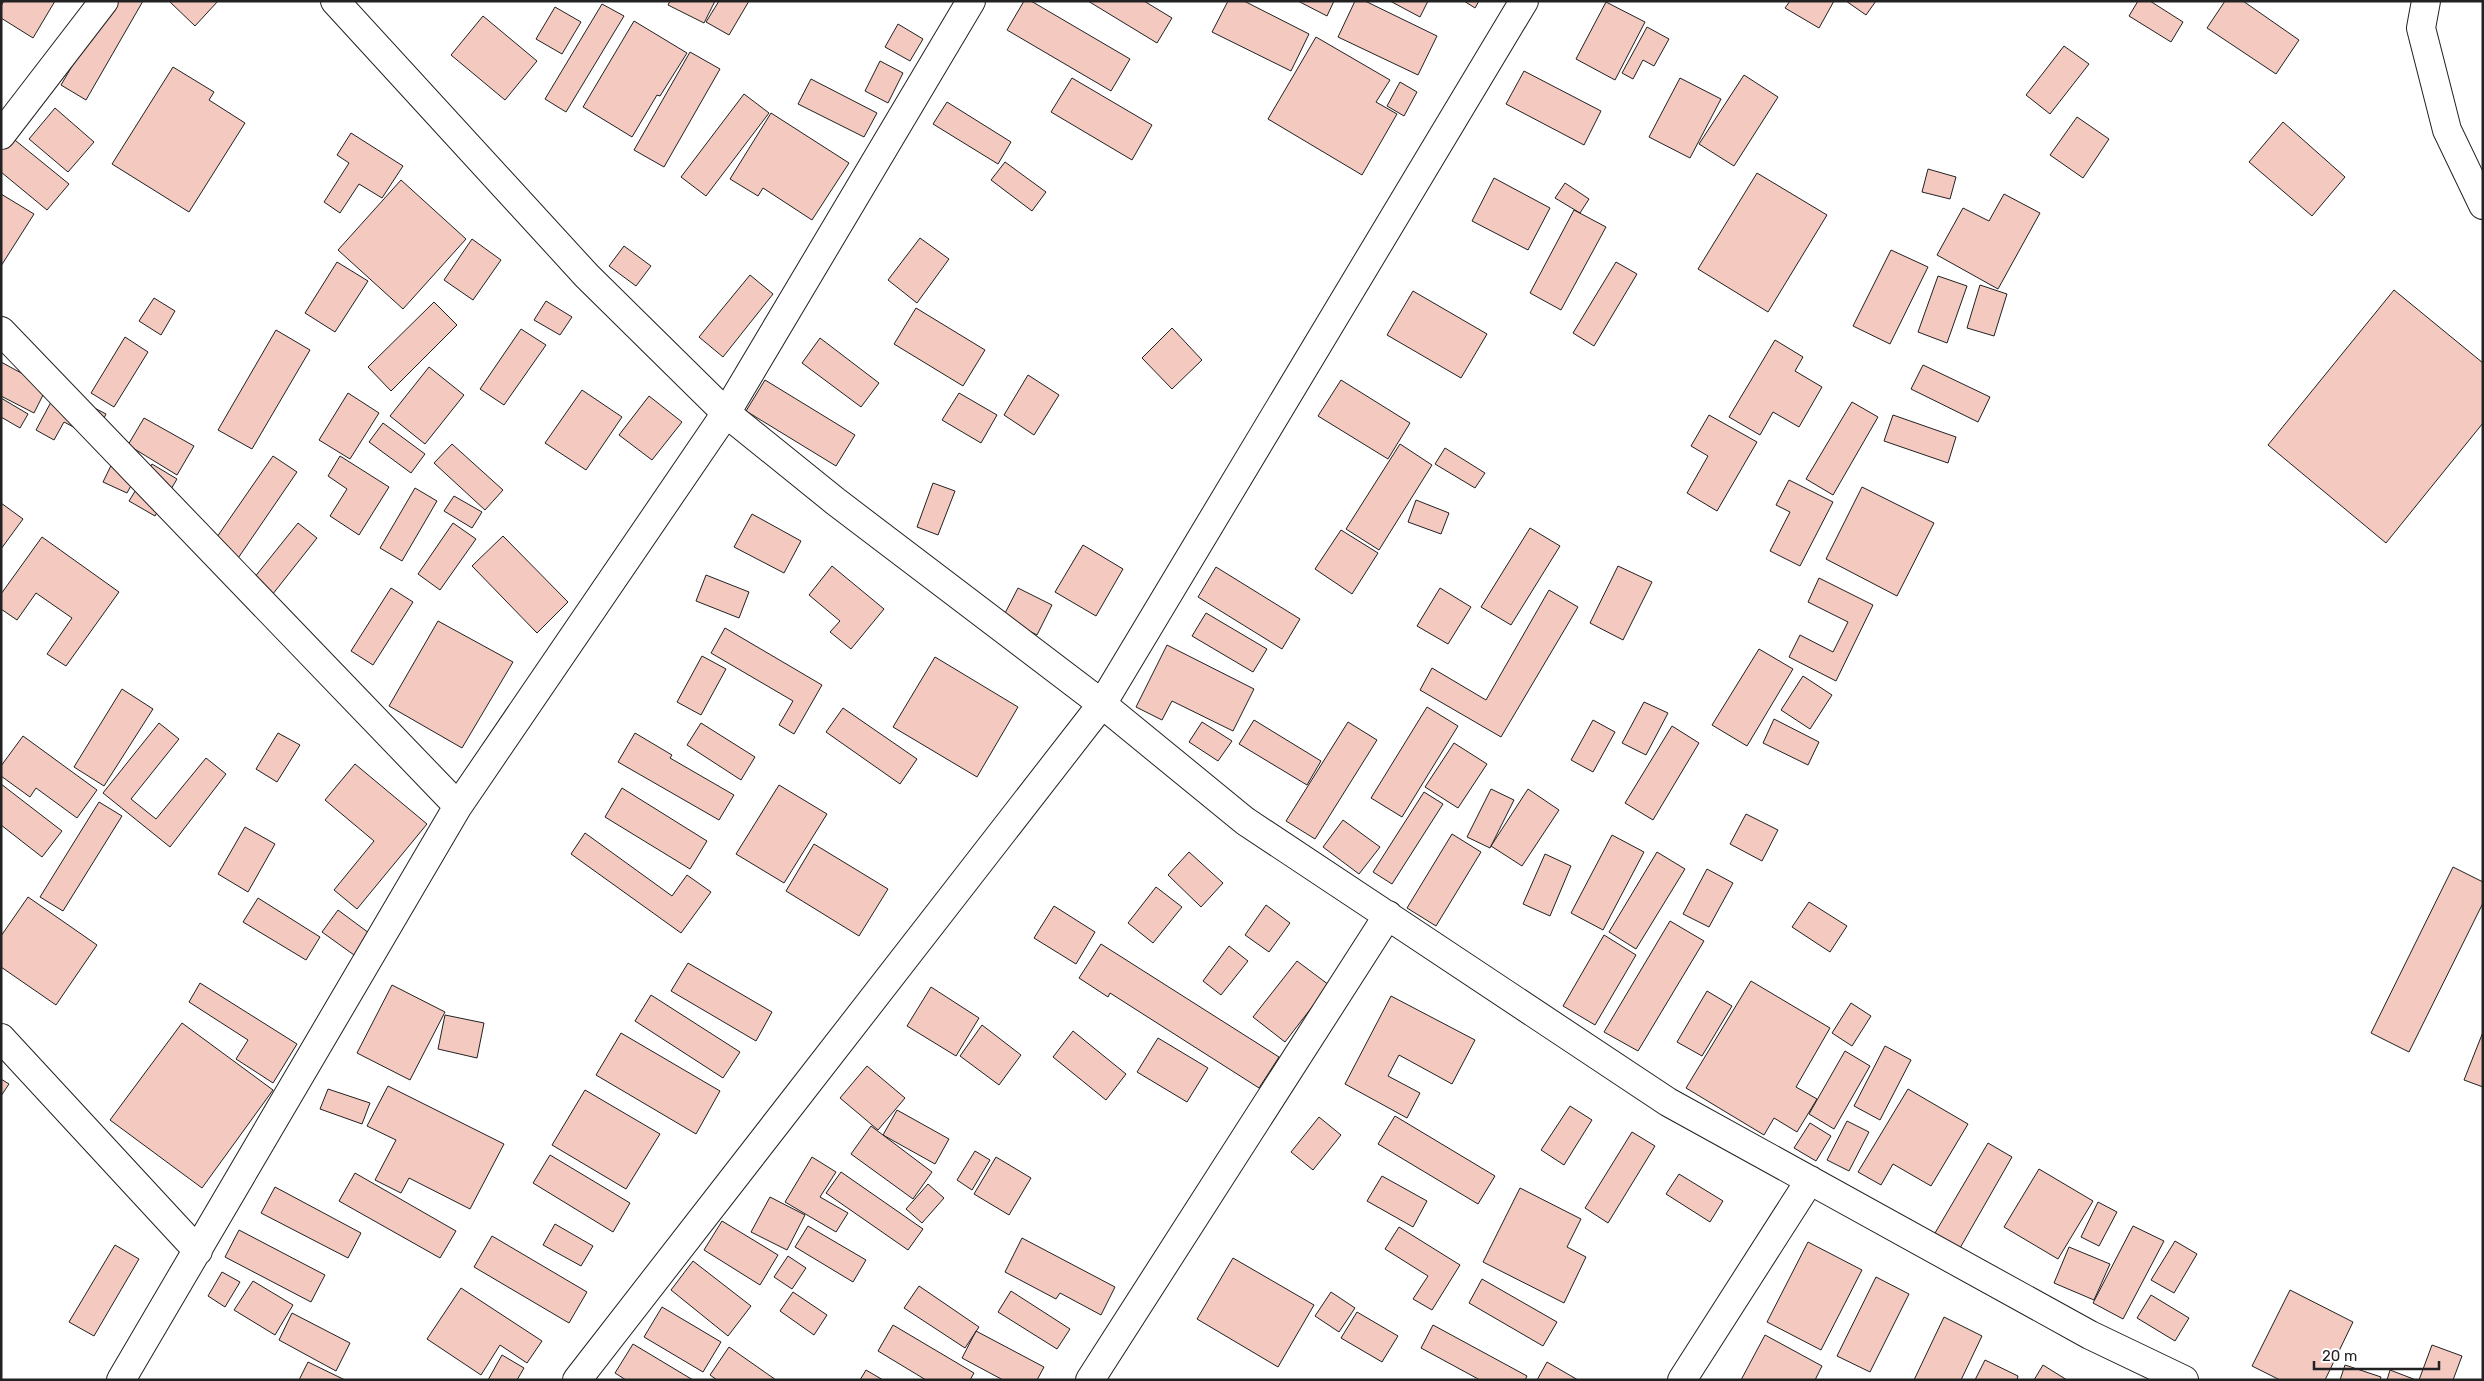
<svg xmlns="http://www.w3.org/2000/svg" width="2484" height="1381" viewBox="0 0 2484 1381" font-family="Rubik,sans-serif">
<rect width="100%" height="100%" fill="#fff"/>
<path fill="#f3c9c0" stroke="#222" d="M4 1H55L33 38 1 18V6Z
M110 1H143L86 100 61 85Z
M169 1H218L195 26Z
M670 1H715L704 23 668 5Z
M719 1H749L729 35 706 22Z
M1024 1H1031L1130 59 1111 91 1007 30Z
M1088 1H1144L1172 18 1157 43Z
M1228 1H1244L1309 34 1291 71 1212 32Z
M1298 1H1334L1327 16Z
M1355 1H1365L1437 36 1418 75 1338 37Z
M1390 1H1428L1420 17Z
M1464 1H1479L1475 8Z
M1790 1H1834L1819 28 1785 8Z
M1846 1H1876L1866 15Z
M2138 1H2150L2183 22 2171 42 2129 16Z
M2225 1H2243L2299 40 2276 74 2207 28Z
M1606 2 1645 22 1615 80 1576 59Z
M602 4 624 16 566 112 545 99Z
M555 7 581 22 562 54 536 39Z
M483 16 537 61 505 100 451 55Z
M634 21 687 53 660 96 657 95 632 137 583 107Z
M898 24 923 39 910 61 885 47Z
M1647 27 1669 39 1654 66 1643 60 1633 79 1622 73Z
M1316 37 1390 80 1376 102 1397 114 1362 175 1268 119Z
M2064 46 2089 64 2050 114 2026 95Z
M690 52 720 69 664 167 634 150Z
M880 61 903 73 888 103 865 91Z
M173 67 214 92 209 100 245 123 189 212 112 164Z
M1524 71 1601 111 1584 145 1506 104Z
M1744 75 1778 97 1734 166 1699 144Z
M1072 78 1152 125 1132 160 1051 112Z
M1680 78 1721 99 1690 158 1649 137Z
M811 79 877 113 864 137 798 104Z
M1400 82 1417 92 1404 116 1387 106Z
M744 94 769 113 706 196 681 177Z
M947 102 1011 142 998 164 933 124Z
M55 108 94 142 68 172 29 139Z
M771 113 849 163 812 220 763 188 758 196 730 179Z
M2077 117 2109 139 2083 178 2050 155Z
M2283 122 2345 177 2312 216 2249 162Z
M5 132 69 184 47 210 1 172V136Z
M351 133 403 166 382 198 359 184 340 213 324 202 349 163 337 155Z
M1005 162 1046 192 1032 211 991 180Z
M1928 169 1956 177 1950 199 1922 192Z
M1757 173 1827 215 1768 312 1698 269Z
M1494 178 1550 208 1528 250 1472 221Z
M401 180 466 239 403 309 338 250Z
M1565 183 1589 199 1580 213 1555 198Z
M1 194 34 214 1 266Z
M2004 194 2040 213 1998 289 1937 255 1963 208 1989 221Z
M1574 210 1606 227 1561 310 1530 293Z
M920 238 949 259 917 303 888 280Z
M472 239 501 260 473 300 444 280Z
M624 246 651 266 636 286 609 266Z
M1891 250 1928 267 1890 344 1853 326Z
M337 262 368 281 335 332 305 313Z
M1616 262 1637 274 1594 346 1573 333Z
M750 275 773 294 723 357 699 337Z
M1938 276 1967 286 1947 343 1918 332Z
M1980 285 2007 294 1994 336 1967 328Z
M2394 290 2483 363V423L2386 543 2268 445Z
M1413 291 1487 334 1461 378 1387 335Z
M154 298 175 311 161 335 139 321Z
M546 301 572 317 560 335 534 320Z
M434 302 457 325 391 391 368 367Z
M916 308 985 350 963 386 894 344Z
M1172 328 1202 360 1172 389 1142 358Z
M521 329 546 345 504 405 480 389Z
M276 330 310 350 252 449 218 430Z
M125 337 148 352 114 407 91 393Z
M820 338 879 383 861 407 802 363Z
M1775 340 1803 357 1795 371 1822 387 1799 427 1773 412 1760 435 1729 417Z
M1 362 47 387 34 413 1 396Z
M1923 365 1990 397 1978 422 1911 389Z
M429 367 464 395 425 444 390 416Z
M1028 375 1059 395 1034 435 1004 415Z
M765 380 855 435 836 466 746 411Z
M1341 380 1410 423 1388 459 1318 416Z
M58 389 106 414 94 438 64 422 54 440 36 430Z
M582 390 622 417 586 470 545 443Z
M348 393 379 413 350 459 319 440Z
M959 393 997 415 981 443 942 420Z
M649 396 682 422 652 460 619 435Z
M1 398 28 414 20 428 1 417Z
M1852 402 1878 417 1833 495 1806 479Z
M1709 415 1757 442 1717 511 1687 493 1708 456 1691 446Z
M1893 415 1956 437 1948 463 1884 441Z
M144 418 194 446 177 475 128 445Z
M383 423 425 454 411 473 369 442Z
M452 444 503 490 485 510 434 463Z
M1400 444 1432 465 1379 550 1346 529Z
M120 447 145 460 127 493 103 482Z
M1445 448 1485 473 1475 488 1435 464Z
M273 456 297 472 232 567 208 550Z
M340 456 389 487 359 535 330 516 347 489 328 476Z
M152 464 177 479 155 516 129 501Z
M1789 480 1833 502 1800 566 1770 551 1790 512 1776 505Z
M933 483 955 491 938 535 917 527Z
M1862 487 1934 523 1897 596 1826 559Z
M415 488 437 501 402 561 380 548Z
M454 496 482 512 472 528 444 511Z
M1416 500 1449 513 1441 534 1408 522Z
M1 503 23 519 1 549Z
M752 514 801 541 784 573 734 547Z
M298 523 317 538 261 609 242 593Z
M453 523 476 539 440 590 418 574Z
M1530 528 1560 546 1511 625 1481 607Z
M1341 530 1378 553 1352 594 1315 569Z
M503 536 568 602 537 633 472 566Z
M42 537 119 592 66 666 47 654 72 618 36 593 17 620 1 609V594Z
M1083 545 1123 569 1096 616 1055 592Z
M832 566 884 609 851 649 830 632 840 621 809 595Z
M1618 566 1652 582 1623 640 1590 623Z
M1216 567 1300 619 1282 649 1198 597Z
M706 575 749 592 739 618 696 601Z
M1819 578 1873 605 1836 681 1789 657 1800 635 1833 652 1848 622 1808 602Z
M391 588 413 602 373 665 351 651Z
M1018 588 1052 605 1037 635 1003 617Z
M1440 588 1471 607 1448 644 1417 626Z
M1549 590 1578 607 1501 737 1420 690 1432 668 1486 700Z
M1206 613 1267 649 1253 672 1192 636Z
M438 621 513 662 462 748 389 706Z
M725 628 822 685 794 734 779 725 793 701 711 653Z
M1167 645 1254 689 1233 731 1172 701 1162 720 1136 707Z
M1759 649 1793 669 1747 746 1712 725Z
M702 656 726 669 701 715 677 702Z
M935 657 1018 707 977 777 893 727Z
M1803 676 1832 695 1810 729 1781 710Z
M122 689 153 709 104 786 74 767Z
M1644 702 1668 713 1646 755 1622 743Z
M1427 707 1458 726 1402 817 1371 798Z
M843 708 917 759 900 784 826 732Z
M1774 719 1819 742 1808 765 1763 743Z
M1254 720 1321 761 1307 785 1239 744Z
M1593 720 1615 732 1593 772 1571 760Z
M1202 722 1232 741 1218 761 1189 742Z
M1348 722 1377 740 1315 839 1286 821Z
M159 723 179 739 131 799 156 819 206 758 226 774 170 847 103 793Z
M701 723 755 757 741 780 687 745Z
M1672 726 1699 743 1653 820 1625 803Z
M278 733 300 745 277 782 256 769Z
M635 733 672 755 670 758 734 795 719 820 618 762Z
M23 736 97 790 77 818 36 788 30 797 1 776V766Z
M1454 743 1487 764 1458 808 1425 787Z
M355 764 427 824 357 909 334 890 374 841 325 800Z
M1 784 62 831 42 857 1 825Z
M779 785 827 814 784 883 736 854Z
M622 788 707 841 690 869 605 817Z
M1491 789 1514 800 1490 848 1467 837Z
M1528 789 1559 810 1522 866 1491 846Z
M1424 792 1443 804 1392 884 1373 872Z
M99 802 122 816 63 911 40 897Z
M1746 814 1778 830 1762 861 1730 844Z
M1343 820 1380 847 1359 874 1323 847Z
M245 827 275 844 248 892 218 874Z
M585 833 672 896 687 875 711 892 681 933 571 854Z
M1452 834 1481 852 1436 926 1407 908Z
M1612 835 1644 852 1603 930 1571 913Z
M814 844 888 889 859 936 786 891Z
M1189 852 1223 883 1201 907 1168 875Z
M1657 852 1685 869 1636 949 1609 932Z
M1545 854 1571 866 1550 916 1523 904Z
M2453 867 2483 882V903L2409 1052 2371 1033Z
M1707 869 1733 883 1709 927 1683 914Z
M1156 887 1182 907 1153 943 1128 923Z
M28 897 97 945 56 1005 1 967V936Z
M258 898 320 937 306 960 243 922Z
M1809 902 1847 926 1830 952 1792 927Z
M1266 905 1290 923 1269 952 1245 935Z
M1054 906 1095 932 1076 964 1034 938Z
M338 910 369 933 354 955 322 932Z
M1670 921 1704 941 1638 1051 1604 1032Z
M1604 935 1636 955 1595 1025 1563 1006Z
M1101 944 1279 1057 1259 1088 1110 993 1108 997 1079 978Z
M1229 946 1248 961 1221 995 1203 981Z
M1297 961 1329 985 1285 1042 1253 1017Z
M688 963 772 1012 756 1041 671 991Z
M1751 981 1830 1028 1796 1087 1817 1099 1797 1132 1774 1118 1764 1135 1686 1088Z
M200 983 297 1044 273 1083 236 1059 248 1040 189 1002Z
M392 985 445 1012 410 1080 357 1053Z
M931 987 979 1018 956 1056 907 1026Z
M1707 991 1732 1006 1702 1056 1677 1042Z
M651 995 740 1052 723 1078 635 1021Z
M1391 996 1475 1040 1452 1084 1399 1055 1388 1076 1420 1093 1407 1118 1345 1084Z
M1851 1003 1871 1016 1852 1046 1832 1033Z
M445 1015 484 1023 477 1058 438 1049Z
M182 1023 273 1090 202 1188 110 1120Z
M982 1025 1021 1055 999 1085 960 1056Z
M1073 1031 1126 1074 1106 1100 1053 1057Z
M2483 1032V1087L2464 1080Z
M621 1033 720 1091 696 1134 596 1075Z
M1158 1038 1208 1068 1187 1102 1137 1072Z
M1885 1046 1911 1060 1880 1120 1854 1106Z
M1845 1051 1870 1066 1834 1129 1809 1114Z
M867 1066 905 1098 878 1130 840 1098Z
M1 1079 9 1084 1 1096Z
M388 1086 504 1144 470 1209 409 1178 401 1193 375 1180 396 1140 367 1126Z
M328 1089 370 1103 362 1124 320 1109Z
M1908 1089 1968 1124 1931 1186 1893 1164 1881 1185 1858 1172Z
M585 1090 660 1134 626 1189 552 1145Z
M1570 1106 1592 1120 1564 1165 1541 1150Z
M897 1110 949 1139 935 1164 883 1135Z
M1395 1116 1495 1176 1478 1204 1378 1144Z
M1319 1117 1341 1135 1313 1170 1291 1152Z
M1847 1121 1869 1132 1849 1171 1827 1160Z
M1810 1123 1831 1136 1816 1161 1794 1148Z
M871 1126 932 1172 913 1199 851 1154Z
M1632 1132 1655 1146 1608 1223 1585 1208Z
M1988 1143 2012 1157 1960 1248 1935 1233Z
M975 1151 990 1160 972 1190 957 1180Z
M550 1155 630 1203 613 1232 533 1183Z
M812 1157 836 1172 820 1197 848 1213 836 1232 785 1202Z
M996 1157 1031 1178 1009 1215 974 1194Z
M2039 1169 2093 1201 2058 1259 2004 1227Z
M841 1172 923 1229 908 1250 826 1193Z
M355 1173 456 1231 440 1258 339 1201Z
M1679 1174 1723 1201 1710 1222 1666 1194Z
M1382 1176 1427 1201 1413 1227 1367 1201Z
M928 1184 944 1198 922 1223 906 1209Z
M275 1187 361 1233 348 1258 261 1213Z
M1520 1188 1581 1219 1567 1247 1586 1257 1564 1303 1483 1262Z
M770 1197 805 1215 787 1250 751 1232Z
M2098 1202 2117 1212 2099 1246 2081 1237Z
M722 1221 778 1255 760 1285 704 1250Z
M555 1224 593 1246 581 1266 543 1245Z
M808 1226 866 1260 853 1282 795 1247Z
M2133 1226 2164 1241 2123 1319 2093 1303Z
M1399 1227 1460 1265 1432 1310 1413 1299 1428 1276 1385 1249Z
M239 1230 325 1275 311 1302 225 1257Z
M492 1236 587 1292 569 1323 474 1267Z
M1022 1238 1115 1287 1101 1315 1060 1293 1056 1299 1005 1272Z
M2175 1241 2197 1254 2174 1293 2151 1280Z
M1808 1242 1862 1270 1821 1350 1767 1322Z
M115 1245 139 1259 94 1336 69 1322Z
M2069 1247 2110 1264 2094 1300 2054 1283Z
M788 1256 806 1268 792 1289 774 1277Z
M1233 1258 1314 1305 1278 1367 1197 1319Z
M693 1261 751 1306 728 1336 671 1290Z
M222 1272 240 1282 225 1307 208 1296Z
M1876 1277 1909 1294 1870 1372 1837 1356Z
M1482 1279 1557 1322 1543 1346 1469 1303Z
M253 1281 293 1305 275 1335 234 1310Z
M919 1286 979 1327 965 1348 904 1308Z
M461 1288 542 1341 527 1363 500 1345 481 1375 427 1339Z
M2290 1290 2353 1322 2325 1380H2280L2252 1366Z
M1011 1291 1070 1329 1057 1349 998 1312Z
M793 1292 827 1315 814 1335 780 1311Z
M1331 1292 1355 1308 1339 1332 1315 1316Z
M2151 1295 2189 1318 2175 1341 2137 1318Z
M662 1307 721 1342 703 1372 644 1337Z
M1357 1312 1398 1336 1382 1362 1341 1338Z
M292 1313 350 1343 336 1371 279 1340Z
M1944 1317 1982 1336 1961 1380H1914Z
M893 1325 974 1373 970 1380H926L878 1351Z
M1433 1325 1527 1376 1525 1380H1480L1421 1348Z
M976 1331 1044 1367 1037 1380H1003L962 1358Z
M1765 1335 1822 1366 1815 1380H1741Z
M633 1344 693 1380H626L615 1373Z
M2432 1345 2462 1356 2453 1380H2419Z
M729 1347 776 1380H717L710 1375Z
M502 1355 524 1368 517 1380H488Z
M1985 1360 2018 1376 2017 1380H1975Z
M308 1362 345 1380H299Z
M1547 1362 1578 1380H1537Z
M2043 1365 2067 1380H2034Z
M2345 1365 2381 1377 2380 1380H2340Z
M866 1370 883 1380H860Z
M2390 1370 2416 1380H2387Z"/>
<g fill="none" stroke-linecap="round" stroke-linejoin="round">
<defs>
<path id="minor" d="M335 1 587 276 726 413 835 501 1102 704 1245 821 1668 1102 2090 1335 2184 1380
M2426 1 2421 28 2447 130 2483 205
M1 135 104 1
M1 331 458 806
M1 1038 198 1251
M121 1380 458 806 726 413 971 1
M577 1380 1102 704 1524 1
M1090 1380 1388 915
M1682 1380 1810 1180"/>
</defs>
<use href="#minor" stroke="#222" stroke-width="30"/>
<use href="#minor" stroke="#fff" stroke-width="28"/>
</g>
<rect width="2484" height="1381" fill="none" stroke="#222222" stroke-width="5"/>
<path d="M2314 1361v8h125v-8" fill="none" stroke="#222222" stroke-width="2.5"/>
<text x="2322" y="1361" font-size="15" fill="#222222" stroke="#ffffff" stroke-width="4" paint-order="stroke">20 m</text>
</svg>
